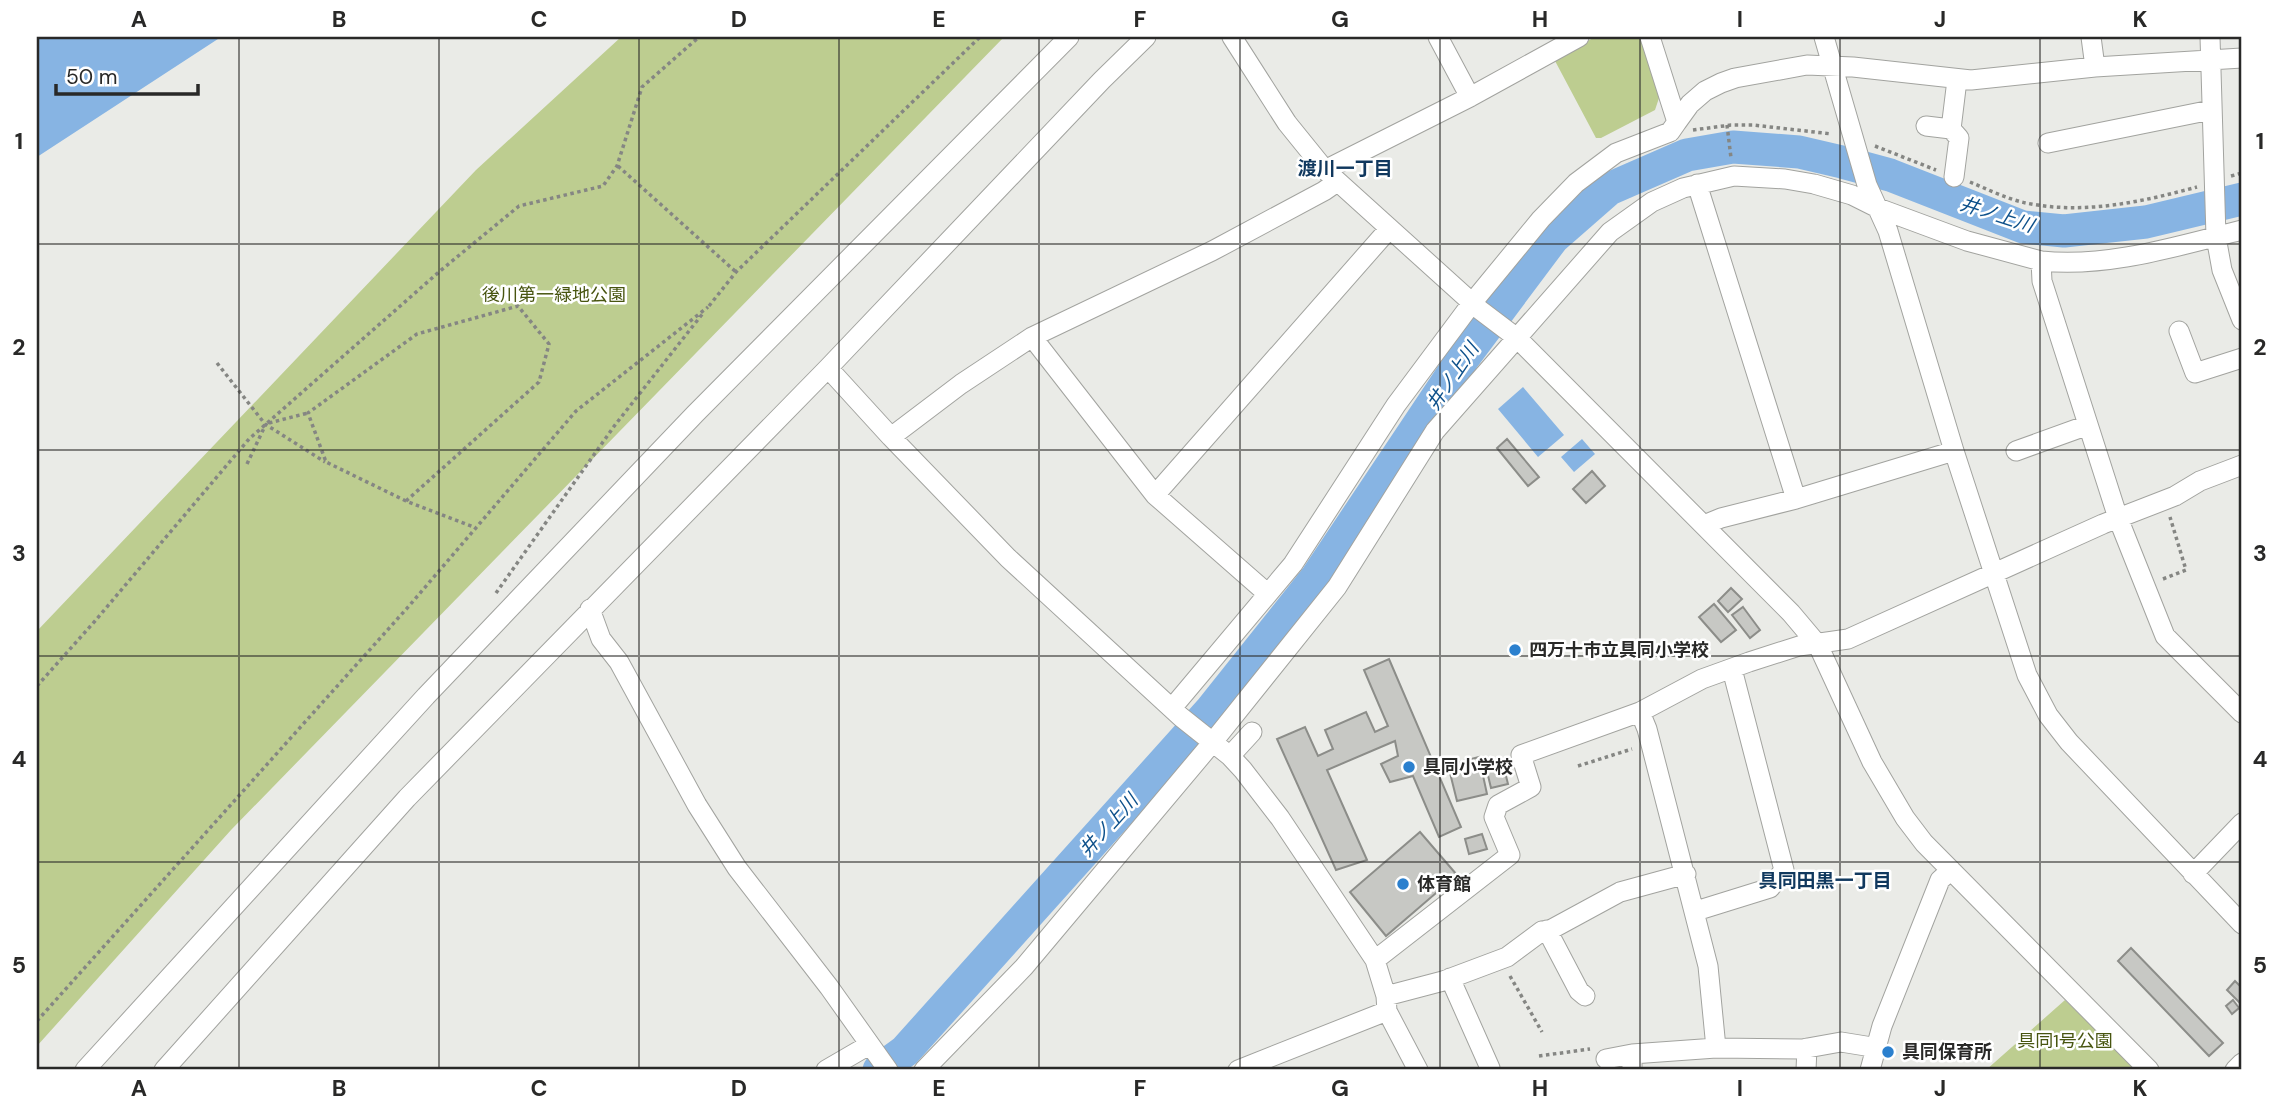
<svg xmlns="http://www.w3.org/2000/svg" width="2279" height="1107" viewBox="0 0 2279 1107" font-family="'DM Sans','Noto Sans JP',sans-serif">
<rect width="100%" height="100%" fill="#eaebe7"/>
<path fill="#bdcd90" d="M621 37H1004L231 830 37 1046V631L476 170Z
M1595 37H1640L1659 98 1655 110 1601 138H1596L1554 59Z
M2065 1000 2137 1070H1986Z"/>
<path fill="#87b4e3" d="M37 37H221L37 157Z
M1523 387 1564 435 1538 457 1498 409Z
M1582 439 1595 454 1574 472 1561 457Z"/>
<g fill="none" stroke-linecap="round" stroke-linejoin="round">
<path stroke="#87b4e3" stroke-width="33" d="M879 1070 905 1051 1211 710 1317 577 1464 357 1553 238 1609 189 1687 155 1733 147 1799 152 1842 162 1890 175 2023 227 2064 231 2146 222 2242 199"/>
</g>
<path fill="#c7c8c4" stroke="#8c8d89" stroke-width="2" d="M1507 439 1539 477 1528 486 1497 448Z
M1592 471 1605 486 1586 503 1573 489Z
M1731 588 1742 599 1728 612 1718 601Z
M1714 604 1736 630 1721 642 1699 617Z
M1743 607 1760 630 1750 638 1732 615Z
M1389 659 1461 827 1439 837 1413 776 1390 782 1381 764 1398 756 1395 741 1327 770 1367 860 1336 870 1277 739 1305 727 1318 756 1333 749 1325 730 1366 712 1375 732 1388 726 1364 670Z
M1479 757 1487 794 1457 801 1448 765Z
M1503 764 1508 784 1491 788 1486 767Z
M1420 832 1457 875 1386 936 1350 892Z
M1482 834 1487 849 1469 854 1465 839Z
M2131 948 2223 1043 2209 1056 2118 961Z
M2235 981 2242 988V1005L2227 990Z
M2233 1000 2239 1008 2232 1014 2226 1006Z"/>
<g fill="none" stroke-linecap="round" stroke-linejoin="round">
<defs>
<path id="minor" d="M1232 37 1287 123 1325 170 1480 310 1517 338 1791 613 1818 645 1872 762 1905 818 1924 843 2149 1070
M1438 37 1470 97
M1824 37 1867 185 1888 231 1954 451 2027 675 2048 715 2069 742 2242 924
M2091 37 2095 67
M2210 37 2216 237 2222 270 2242 320
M1677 122 1690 104 1705 91 1721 83 1735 78 1807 65 1853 67 1971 80 2095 67 2242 58
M1926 126 1951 129
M2048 143 2211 110
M1325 170 1470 97 1579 37
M1954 177 1959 138 1951 129 1957 80
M1697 184 1796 499
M2242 230C2177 246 2109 268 2041 261L2042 281 2118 518 2165 636 2242 713
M2179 331 2195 373 2242 358
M1032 337 1155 495 1268 594
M828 368 891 437 1008 558 1181 717 1230 756 1243 770 1280 818 1375 960 1386 996
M891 437 961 384 1032 337 1212 251 1324 191 1337 182
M2016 451 2088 425
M1155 495 1389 229
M1704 525 1721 518 1796 499 1954 451
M590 609 601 639 619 662 697 805 737 868 829 987 888 1070
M1172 708 1293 564 1396 405 1472 303 1541 219 1576 183 1616 153 1670 132 1677 122 1650 37
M1640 712 1647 729 1708 966 1716 1048
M1230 756 1252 732
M2193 874 2242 823
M1696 911 1770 888 1784 870 1732 669
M1547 930 1579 991 1585 996
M1375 960 1510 855 1494 817 1498 805 1531 787 1521 755 1640 712 1702 679 1749 662 1799 646 1848 639 2103 524 2175 496 2200 481 2242 465
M1450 978 1490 1068
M1606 1059 1632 1054
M85 1070 426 696 695 414 1069 37
M164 1070 407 798 828 368 1102 80 1146 37
M826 1070 869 1045
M924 1070 1024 967 1212 743 1337 587 1435 431 1610 232 1652 202 1683 188 1734 176 1785 179 1814 184 1852 195 1878 208 1967 241 2041 261
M1238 1070 1387 1011
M1418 1070 1387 1011 1386 996 1443 981 1507 957 1542 931 1550 930 1620 892 1686 874
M1632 1070V1054L1716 1048 1802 1049 1841 1042 1878 1048
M1806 1070 1807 1048
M1870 1070 1882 1026 1940 880 1951 870
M2235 1070 2242 1063"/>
</defs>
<use href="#minor" stroke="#a2a39f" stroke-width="21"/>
<path stroke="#858683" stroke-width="3.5" stroke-dasharray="3.5 3.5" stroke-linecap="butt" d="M1727 125 1731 158
M1693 130 1731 125H1753L1832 134
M1875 146 1936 170
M618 166 736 272
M2231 176 2242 173
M1970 182C1987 189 2007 199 2026 203 2084 215 2141 202 2197 187
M709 306 736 272 980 37
M217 363 265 424 325 462
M269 423 308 413
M247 464 264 428
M406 501 539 382 549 344 518 306 417 334 308 413 326 462 406 501 476 528
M2163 579 2186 570 2170 517
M496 593 615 425 704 312
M37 686 95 621 249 439 440 271 519 206 603 186 617 166 642 87 699 37
M1578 766 1632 749
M1510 976 1542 1032
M37 1021 409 606 576 411 708 307
M1539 1056 1590 1049"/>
<use href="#minor" stroke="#fff" stroke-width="19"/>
</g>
<path fill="none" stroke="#292928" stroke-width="2" stroke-opacity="0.55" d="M239 37V1070M439 37V1070M639 37V1070M839 37V1070M1039 37V1070M1240 37V1070M1440 37V1070M1640 37V1070M1840 37V1070M2040 37V1070M37 244H2242M37 450H2242M37 656H2242M37 862H2242"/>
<g fill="#2b80ce" stroke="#fff" stroke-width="2.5">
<circle cx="1515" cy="650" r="7"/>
<circle cx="1409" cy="767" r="7"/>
<circle cx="1403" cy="884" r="7"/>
<circle cx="1888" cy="1052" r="7"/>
</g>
<g text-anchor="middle" stroke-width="5" stroke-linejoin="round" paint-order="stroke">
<g font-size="18" fill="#485510" stroke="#fff">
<text x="554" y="301">後川第一緑地公園</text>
<text x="2065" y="1047">具同1号公園</text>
</g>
<g font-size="18" font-weight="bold" fill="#292928" stroke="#fff" text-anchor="start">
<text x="1529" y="656">四万十市立具同小学校</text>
<text x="1423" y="773">具同小学校</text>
<text x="1417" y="890">体育館</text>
<text x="1902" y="1058">具同保育所</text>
</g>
<g font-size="19" font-weight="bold" fill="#10385e" stroke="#fff">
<text x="1345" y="175">渡川一丁目</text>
<text x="1825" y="887">具同田黒一丁目</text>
</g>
<g font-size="19" font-style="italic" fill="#0e518b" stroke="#fff">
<text transform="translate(1997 214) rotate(18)" y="7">井ノ上川</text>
<text transform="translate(1452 376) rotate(-56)" y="7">井ノ上川</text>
<text transform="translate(1108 825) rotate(-48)" y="7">井ノ上川</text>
</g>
</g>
<rect width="2279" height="1107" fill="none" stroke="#ffffff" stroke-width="77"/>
<path d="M56 84v10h142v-10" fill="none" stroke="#292928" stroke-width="3.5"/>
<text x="66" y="84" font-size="21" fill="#292928" stroke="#ffffff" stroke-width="5" paint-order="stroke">50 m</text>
<rect x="38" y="38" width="2202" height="1030" fill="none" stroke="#292928" stroke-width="2.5"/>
<g font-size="23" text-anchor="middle" font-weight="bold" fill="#292928">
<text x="139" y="27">A</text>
<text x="339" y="27">B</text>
<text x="539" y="27">C</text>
<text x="739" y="27">D</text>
<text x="939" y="27">E</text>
<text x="1140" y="27">F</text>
<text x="1340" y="27">G</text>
<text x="1540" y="27">H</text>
<text x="1740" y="27">I</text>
<text x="1940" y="27">J</text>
<text x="2140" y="27">K</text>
<text x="19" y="149">1</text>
<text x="2260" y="149">1</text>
<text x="19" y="355">2</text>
<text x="2260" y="355">2</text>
<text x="19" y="561">3</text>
<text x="2260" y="561">3</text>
<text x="19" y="767">4</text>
<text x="2260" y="767">4</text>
<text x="19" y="973">5</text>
<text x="2260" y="973">5</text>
<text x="139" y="1096">A</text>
<text x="339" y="1096">B</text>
<text x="539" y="1096">C</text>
<text x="739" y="1096">D</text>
<text x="939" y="1096">E</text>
<text x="1140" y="1096">F</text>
<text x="1340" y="1096">G</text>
<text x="1540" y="1096">H</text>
<text x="1740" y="1096">I</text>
<text x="1940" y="1096">J</text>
<text x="2140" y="1096">K</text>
</g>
</svg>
